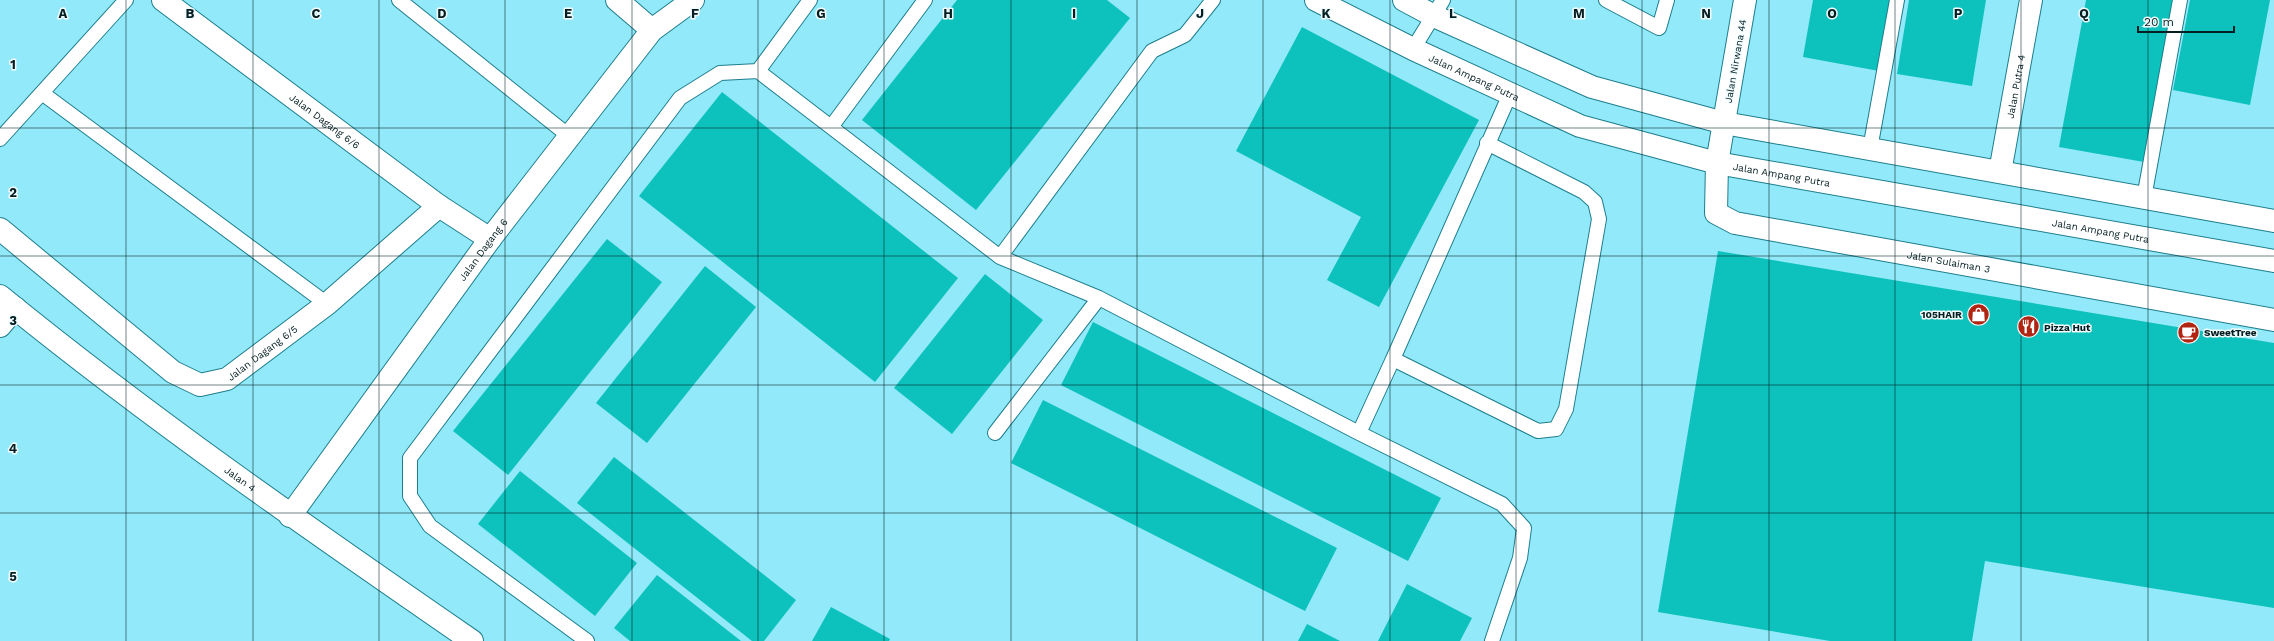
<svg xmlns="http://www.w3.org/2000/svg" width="2274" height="641" viewBox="0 0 2274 641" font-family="'Work Sans',sans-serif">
<rect width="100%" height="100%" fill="#92e9f9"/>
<path fill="#0dc2bc" d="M957 0H1107L1130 18 976 210 862 120Z
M1813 0H1892L1879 71 1803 57Z
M1909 0H1986L1972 86 1897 74Z
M2086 0H2173L2144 162 2059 147Z
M2190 0H2270L2250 105 2173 90Z
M1302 27 1479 120 1379 307 1327 280 1361 217 1236 151Z
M722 92 958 278 875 382 639 196Z
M607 239 662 282 508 475 453 431Z
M1718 251 2274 343V608L1985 561 1972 641H1830L1658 612Z
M705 266 756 307 647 443 596 403Z
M985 274 1043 320 952 434 894 388Z
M1093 322 1441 498 1408 561 1061 385Z
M1043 400 1337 548 1305 611 1011 463Z
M614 457 796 600 764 641H752L577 503Z
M520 471 637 563 595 616 478 524Z
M657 575 741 641H630L614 628Z
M1407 584 1472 618 1460 641H1378Z
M831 607 890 639 889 641H812Z
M1307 624 1340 641H1298Z"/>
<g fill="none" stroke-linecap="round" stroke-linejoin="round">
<defs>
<path id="lane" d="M399 0 569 136
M1606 0 1659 28 1667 0
M1413 49 1443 0
M758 71 810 0
M42 93 327 304
M831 127 1000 257 1099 298 1359 433 1502 504 1524 528 1520 558 1492 641
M0 139 126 0
M1487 143 1584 192 1595 202 1599 219 1566 409 1556 429 1538 431 1393 359 1510 94
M1870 149 1897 0
M2144 198 2180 0
M1000 257 1152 51 1185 35 1213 0
M995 433 1099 298
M1359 433 1393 359
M587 641 430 526 410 496V458L680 98 720 73 758 71 831 127 925 0"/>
<g id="street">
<path id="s1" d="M163 0 439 206 490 239"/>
<path d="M617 0 652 30"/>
<path id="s2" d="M1745 0 1717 163 1716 213 1735 223 2274 320"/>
<path id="s3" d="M2000 172 2031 0"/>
<path id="s4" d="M0 229 173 372 200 385 227 379 327 304 439 206"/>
<path id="s5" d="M0 296C151 419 311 530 472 641"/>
<path d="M0 326 15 308"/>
<path id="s6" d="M290 516 490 239 652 30 693 0"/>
</g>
<g id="secondary">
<path id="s7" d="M1316 0 1413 49 1580 126 1717 163 2274 261"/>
<path d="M1404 0 1434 16 1592 87 1724 123 2274 221"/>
</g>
</defs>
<use href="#lane" stroke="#1e7e8d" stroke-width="16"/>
<use href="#street" stroke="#1e7e8d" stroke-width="24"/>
<use href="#secondary" stroke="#1e7e8d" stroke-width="24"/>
<use href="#lane" stroke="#fff" stroke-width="14"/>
<use href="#street" stroke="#fff" stroke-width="22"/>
<use href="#secondary" stroke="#fff" stroke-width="22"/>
</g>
<path fill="none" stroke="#041e22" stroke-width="1" stroke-opacity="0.55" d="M126 0V641M253 0V641M379 0V641M505 0V641M632 0V641M758 0V641M884 0V641M1011 0V641M1137 0V641M1263 0V641M1390 0V641M1516 0V641M1642 0V641M1769 0V641M1895 0V641M2021 0V641M2148 0V641M0 128H2274M0 256H2274M0 385H2274M0 513H2274"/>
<defs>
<symbol id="shop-disc" viewBox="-11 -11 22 22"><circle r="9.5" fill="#b12411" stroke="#f2fcfe"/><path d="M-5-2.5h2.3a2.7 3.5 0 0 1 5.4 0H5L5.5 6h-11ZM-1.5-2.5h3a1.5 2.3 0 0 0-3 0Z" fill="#fff"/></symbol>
<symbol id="restaurant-disc" viewBox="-11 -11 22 22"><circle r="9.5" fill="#b12411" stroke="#f2fcfe"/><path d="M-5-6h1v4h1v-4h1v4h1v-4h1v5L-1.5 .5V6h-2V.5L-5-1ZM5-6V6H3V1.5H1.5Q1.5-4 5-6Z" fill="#fff"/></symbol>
<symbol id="cafe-disc" viewBox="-11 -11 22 22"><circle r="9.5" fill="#b12411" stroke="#f2fcfe"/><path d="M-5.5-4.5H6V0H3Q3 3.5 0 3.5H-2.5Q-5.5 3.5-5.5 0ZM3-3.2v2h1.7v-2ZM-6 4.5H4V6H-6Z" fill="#fff"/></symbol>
</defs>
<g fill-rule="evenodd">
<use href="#shop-disc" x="1966" y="302" width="25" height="25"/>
<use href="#restaurant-disc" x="2016" y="314" width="25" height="25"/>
<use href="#cafe-disc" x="2176" y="320" width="25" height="25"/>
</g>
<g text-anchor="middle" stroke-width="3" stroke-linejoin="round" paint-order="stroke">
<g font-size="10" fill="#041e22" stroke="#f2fcfe">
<text transform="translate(1735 61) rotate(-80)" y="4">Jalan Nirwana 44</text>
<text dy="4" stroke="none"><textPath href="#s7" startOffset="176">Jalan Ampang Putra</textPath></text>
<text dy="4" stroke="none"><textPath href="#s3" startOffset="87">Jalan Putra 4</textPath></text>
<text dy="4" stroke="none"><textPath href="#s1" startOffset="202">Jalan Dagang 6/6</textPath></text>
<text dy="4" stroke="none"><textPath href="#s7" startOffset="500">Jalan Ampang Putra</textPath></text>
<text dy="4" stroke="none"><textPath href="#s7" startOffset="824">Jalan Ampang Putra</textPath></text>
<text dy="4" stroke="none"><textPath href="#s6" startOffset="329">Jalan Dagang 6</textPath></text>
<text dy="4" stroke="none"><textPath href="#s2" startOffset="454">Jalan Sulaiman 3</textPath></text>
<text dy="4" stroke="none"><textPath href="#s4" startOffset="326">Jalan Dagang 6/5</textPath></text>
<text dy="4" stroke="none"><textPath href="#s5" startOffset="302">Jalan 4</textPath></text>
</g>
<g font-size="10" font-weight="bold" fill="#041e22" stroke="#f2fcfe" text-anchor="start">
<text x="1962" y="318" text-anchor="end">105HAIR</text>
<text x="2044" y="331">Pizza Hut</text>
<text x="2204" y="336">SweetTree</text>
</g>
</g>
<g font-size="13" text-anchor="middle" font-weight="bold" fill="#041e22" stroke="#f2fcfe" stroke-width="3" stroke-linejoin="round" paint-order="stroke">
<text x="63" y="18">A</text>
<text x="190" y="18">B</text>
<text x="316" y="18">C</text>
<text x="442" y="18">D</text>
<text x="568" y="18">E</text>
<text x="695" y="18">F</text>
<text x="821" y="18">G</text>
<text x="948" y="18">H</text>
<text x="1074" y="18">I</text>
<text x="1200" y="18">J</text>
<text x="1326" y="18">K</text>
<text x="1453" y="18">L</text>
<text x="1579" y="18">M</text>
<text x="1706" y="18">N</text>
<text x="1832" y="18">O</text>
<text x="1958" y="18">P</text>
<text x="2084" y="18">Q</text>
<text x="13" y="69">1</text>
<text x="13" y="197">2</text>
<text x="13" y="325">3</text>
<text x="13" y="453">4</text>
<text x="13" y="581">5</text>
</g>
<path d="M2138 26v6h96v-6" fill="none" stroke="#041e22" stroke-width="2"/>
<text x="2144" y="26" font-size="12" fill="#041e22" stroke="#f2fcfe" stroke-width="3" paint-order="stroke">20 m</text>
</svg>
